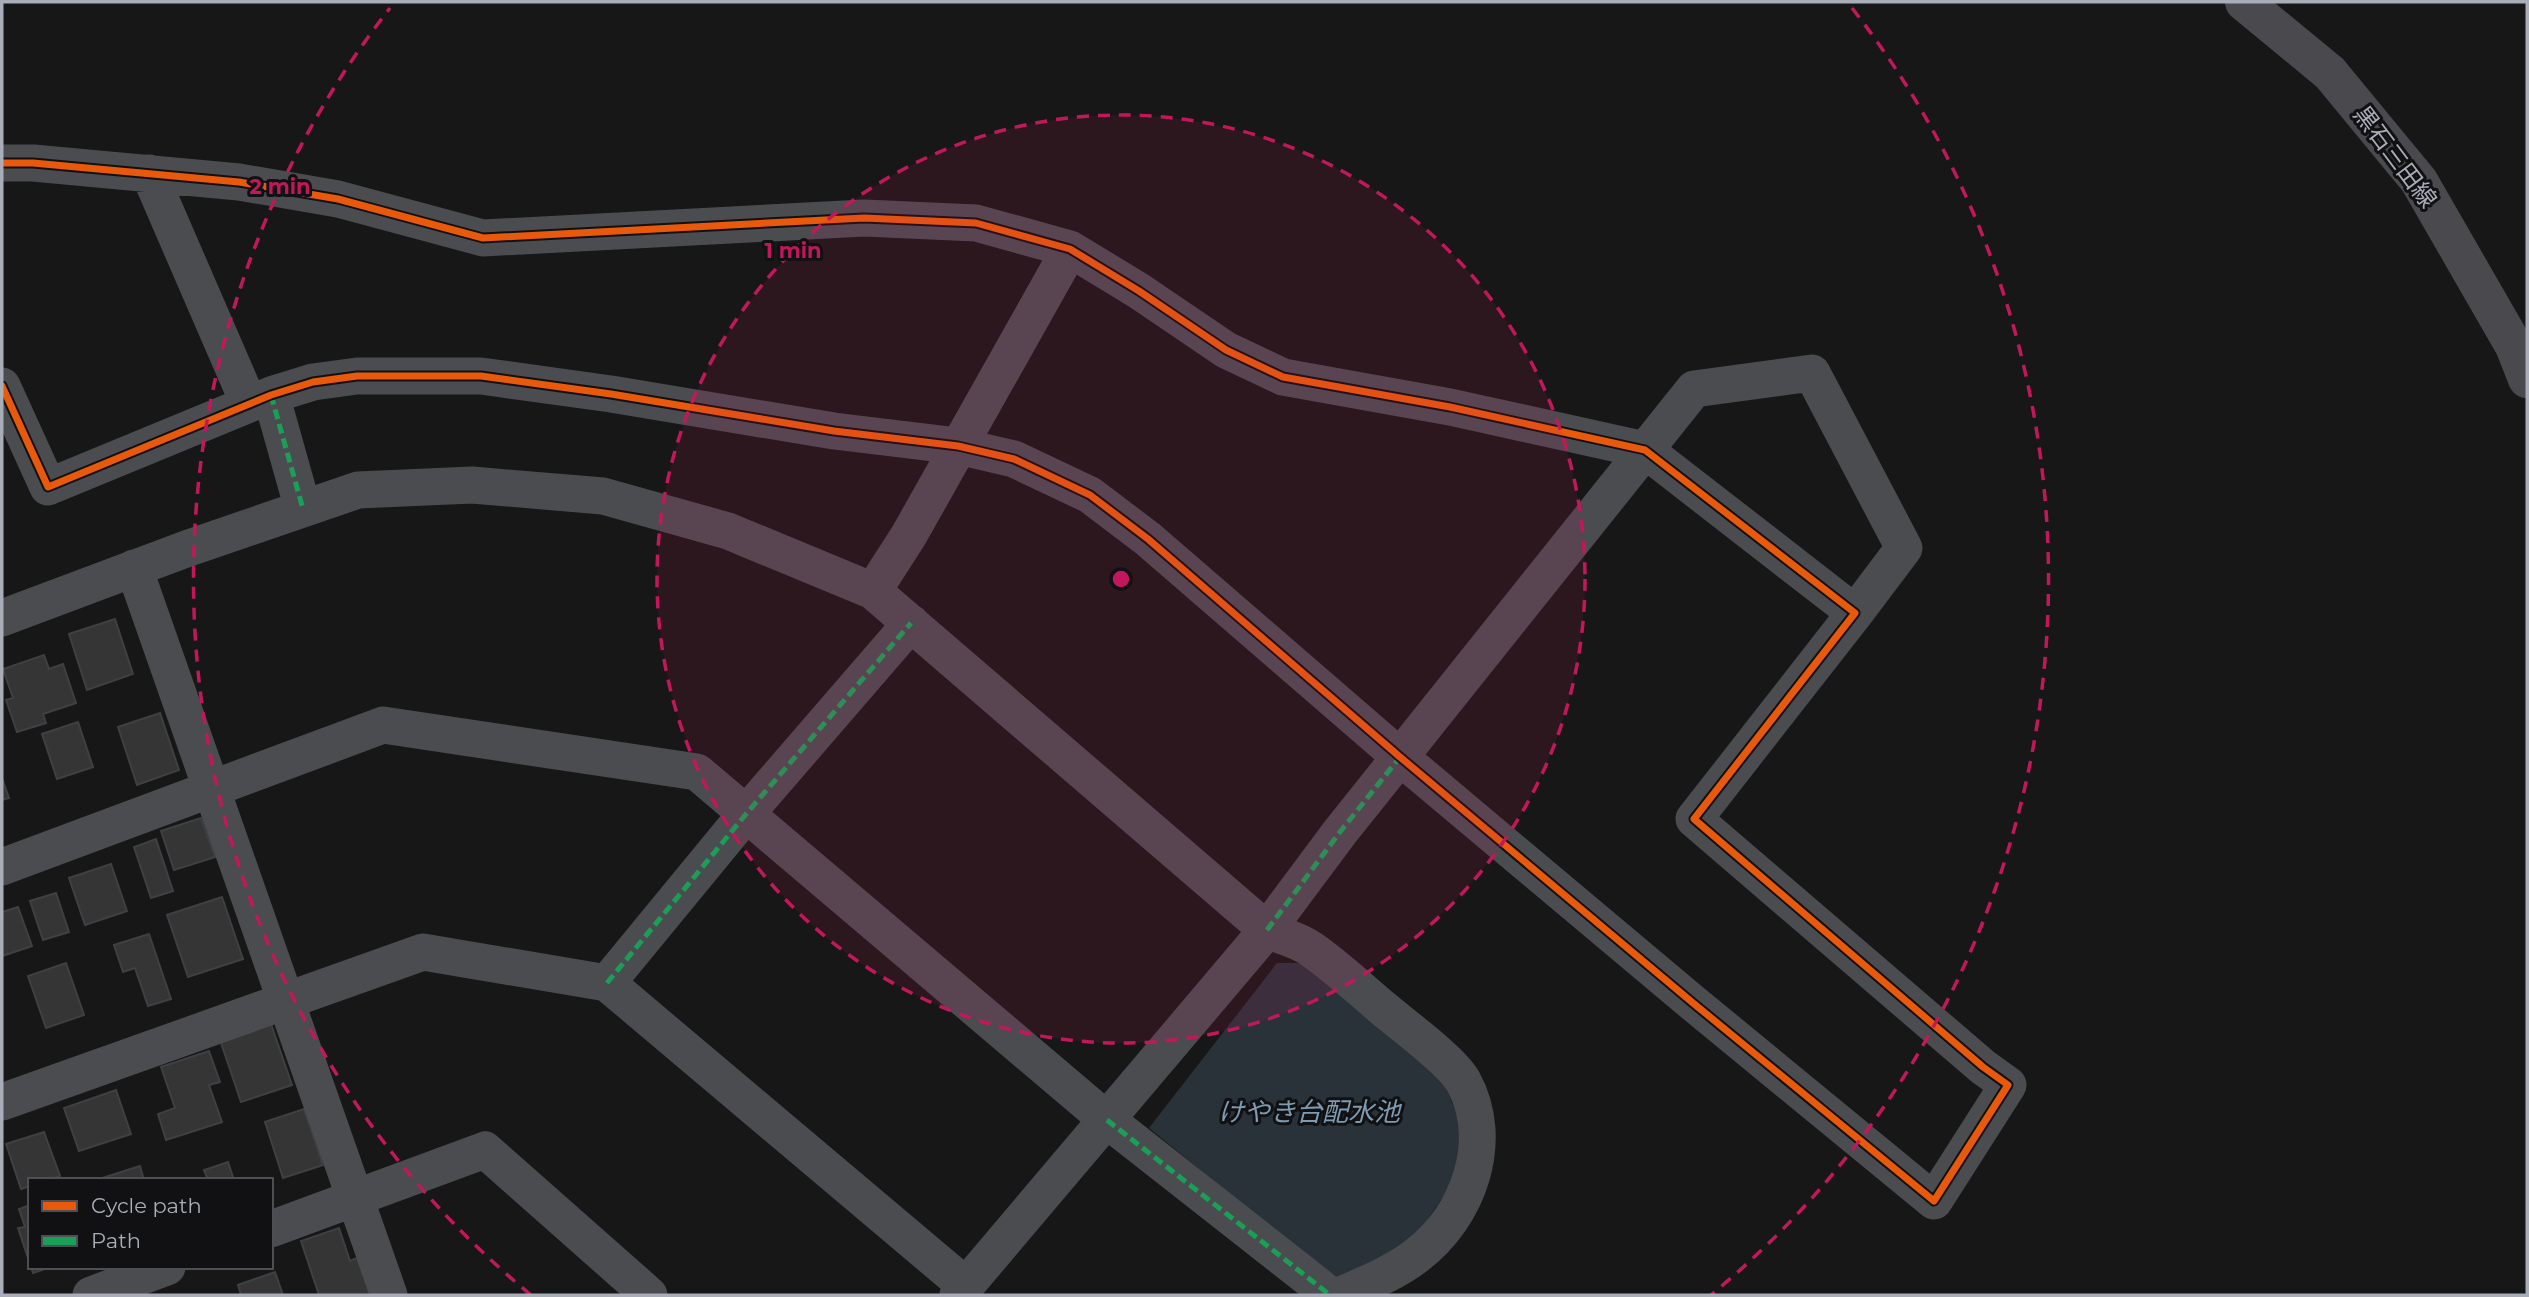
<svg xmlns="http://www.w3.org/2000/svg" width="2529" height="1297" viewBox="0 0 2529 1297" font-family="Montserrat,'Noto Sans JP',sans-serif">
<rect width="100%" height="100%" fill="#171717"/>
<path fill="#2a3239" d="M1277 963H1307L1442 1078 1462 1127 1457 1176 1415 1238 1378 1260 1340 1279 1260 1218 1149 1128Z"/>
<path fill="#353536" stroke="#3f4043" stroke-width="2" d="M115 619 133 674 87 690 69 634Z
M44 655 49 669 63 664 76 703 43 714 46 723 17 732 6 700 13 698 3 669Z
M160 713 179 770 137 785 118 727Z
M78 722 93 767 57 779 42 734Z
M2 778 9 798 2 800Z
M201 818 215 857 174 870 161 831Z
M156 839 173 891 151 898 134 847Z
M111 864 127 911 85 925 69 878Z
M56 893 69 932 43 940 30 901Z
M222 897 243 959 188 977 167 915Z
M18 907 32 946 2 956V912Z
M149 934 171 999 148 1006 135 968 123 972 114 945Z
M66 963 84 1015 46 1028 28 976Z
M271 1024 292 1085 241 1102 220 1040Z
M209 1051 220 1082 209 1085 222 1122 166 1140 158 1114 175 1108 161 1067Z
M116 1090 131 1134 79 1151 64 1108Z
M304 1109 323 1165 283 1178 265 1122Z
M44 1132 60 1176 48 1180H30V1186L21 1189 6 1144Z
M228 1162 234 1180H208L204 1170Z
M140 1166 144 1180H96Z
M30 1205V1264L18 1228 25 1227 19 1209Z
M339 1228 350 1261 357 1258 370 1295H319L301 1241Z
M31 1267H51L33 1273Z
M275 1272 283 1295H241L238 1285Z"/>
<g fill="none" stroke-linecap="round" stroke-linejoin="round">
<path stroke="#4b4c50" stroke-width="37" d="M2 163H33L239 182 338 199 483 238 864 218 976 223 1070 249 1139 291 1226 350 1283 377 1450 407 1645 450 1855 613 1694 819 1983 1067 2008 1085 1934 1201 1693 1003 1400 757 1148 539 1090 495 1014 459 958 446 834 431 611 394 481 376H357L313 382 271 395 48 487 2 386
M149 173 249 404
M271 395 303 509
M134 568 389 1295
M873 591 909 535 1070 249
M2 618 186 549 358 490 472 485 603 496 728 531 873 591 1267 930 958 1295
M2 867 383 725 697 772 1107 1120 1330 1295
M607 983 746 814 911 623
M2 1102 423 952 607 983 966 1286
M271 1229 485 1150 649 1295
M91 1295 167 1267
M1341 1295C1366 1284 1394 1273 1416 1256 1468 1217 1496 1141 1463 1081 1452 1061 1404 1026 1385 1010 1361 990 1337 967 1311 949 1299 940 1281 936 1267 930L1340 832 1694 389 1812 373 1904 548 1855 613"/>
<path stroke="#4a4a4e" stroke-width="38" d="M2244 2 2330 73 2419 181 2514 346 2527 379"/>
<path stroke="#1a9f57" stroke-width="5" stroke-dasharray="10 5" stroke-linecap="butt" d="M271 395 303 509
M1267 930 1340 832 1400 757
M607 983 746 814 911 623
M1107 1120 1330 1295"/>
<defs>
<path id="cycleway" d="M2 163H33L239 182 338 199 483 238 864 218 976 223 1070 249 1139 291 1226 350 1283 377 1450 407 1645 450 1855 613 1694 819 1983 1067 2008 1085 1934 1201 1693 1003 1400 757 1148 539 1090 495 1014 459 958 446 834 431 611 394 481 376H357L313 382 271 395 48 487 2 386"/>
</defs>
<use href="#cycleway" stroke="#111113" stroke-width="11"/>
<use href="#cycleway" stroke="#e8590c" stroke-width="7"/>
</g>
<circle cx="1121" cy="579" r="464" fill="#c2185b" fill-opacity=".12"/>
<g fill="none" stroke="#c2185b" stroke-width="3.5" stroke-dasharray="12 9">
<circle cx="1121" cy="579" r="464"/>
<path d="M531 1295A928 928 0 0 1 390 8M1852 8A928 928 0 0 1 1711 1295"/>
</g>
<g text-anchor="middle" stroke-width="6" stroke-linejoin="round" paint-order="stroke">
<g font-size="24" fill="#a8adb8" stroke="#111113">
<text transform="translate(2395 157) rotate(53)" y="8">黒石三田線</text>
</g>
<g font-size="26" font-style="italic" fill="#7f9bb3" stroke="#111113">
<text x="1309" y="1121">けやき台配水池</text>
</g>
</g>
<circle cx="1121" cy="579" r="10" fill="#c2185b" stroke="#111113" stroke-width="3.5"/>
<g font-size="21" text-anchor="middle" font-weight="bold" fill="#c2185b" stroke="#111113" stroke-width="6" stroke-linejoin="round" paint-order="stroke">
<text x="280" y="194">2 min</text>
<text x="793" y="258">1 min</text>
</g>
<rect width="2529" height="1297" fill="none" stroke="#a8adb8" stroke-width="7"/>
<rect x="28" y="1178" width="245" height="91" fill="#111113" stroke="#4d4f55" stroke-width="2"/>
<rect x="42" y="1201" width="35" height="10" fill="#e8590c" stroke="#4d4f55" stroke-width="2"/>
<text x="91" y="1213" font-size="21" fill="#a8adb8">Cycle path</text>
<rect x="42" y="1236" width="35" height="10" fill="#1a9f57" stroke="#4d4f55" stroke-width="2"/>
<text x="91" y="1248" font-size="21" fill="#a8adb8">Path</text>
</svg>
